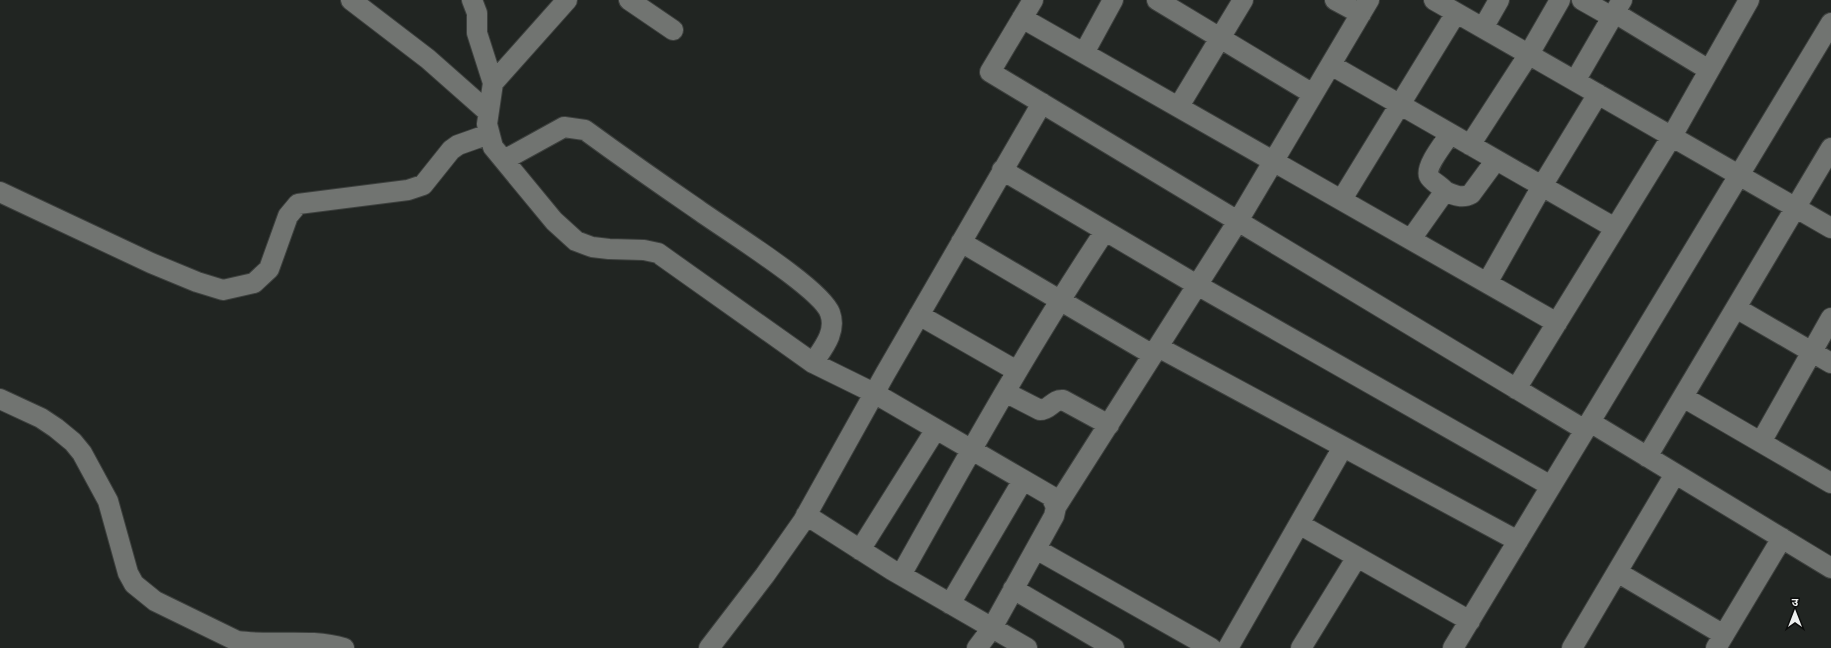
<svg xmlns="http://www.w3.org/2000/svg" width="1831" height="648" viewBox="0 0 1831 648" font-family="'PT Sans','Noto Sans Devanagari',sans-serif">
<rect width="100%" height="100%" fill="#212522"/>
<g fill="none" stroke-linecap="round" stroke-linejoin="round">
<defs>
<path id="minor" d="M351 0 428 59 488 112
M472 0 477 13V33L493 83 487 124 493 147 554 221 576 241 592 247 609 249 644 250 658 253 813 363 874 393 1051 496 1056 507 1054 516 992 628 977 648
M629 0 673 30
M1033 0 990 72 1585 430 1831 23
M1157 0 1313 94
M1335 0 1361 14
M1434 0 1831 228
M1582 0 1612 17
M1615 13 1709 70
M1022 18 1557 323
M1483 28 1499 0
M1084 53 1113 0
M1331 65 1615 228
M1575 81 1622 0
M493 83 567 0
M1179 106 1243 0
M1470 145 1529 54 1560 0
M504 160 564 127 585 130C622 157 659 183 697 209 723 228 821 288 830 313 837 332 823 348 813 363
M1002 170 1197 285 1551 486
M1445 191C1454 195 1462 199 1471 194L1496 160
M0 192 151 263 197 282 223 290 254 283 269 269 288 216 298 204 408 190 423 185 451 150 458 145 489 134
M1342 199 1456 13
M1411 239 1445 191C1441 186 1431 181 1429 176 1425 166 1445 142 1450 134
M961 242 1153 355
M1487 283 1542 186 1598 94
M1736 308 1831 363
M919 315 1017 371
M1158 347 1518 541
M1516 389 1672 136 1749 0
M1005 392 1040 410C1050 410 1053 399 1063 400L1109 425
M1683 397 1831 483
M0 399 41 418 56 428 73 442 82 453 108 501 128 573 134 584 155 601 237 641C273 646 310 638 344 648
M1590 422 1831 568
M1761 442 1831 318
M1647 457 1831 148
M1056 507 1238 221 1369 0
M806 515 892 570 1027 648
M1299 524 1470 621
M1036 549 1211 648
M860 550 936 429
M1617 572 1724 635
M901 575C966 459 1031 342 1105 231
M1013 589 1114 648
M950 604 1023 480
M709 648 765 575 803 521 885 374 1042 103
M1228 648 1343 447
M1301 648 1357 557
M1453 648 1585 430
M1572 648 1675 474
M1716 648 1782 538"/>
</defs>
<use href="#minor" stroke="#3d403e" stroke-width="22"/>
<use href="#minor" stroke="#717471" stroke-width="20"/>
</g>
<g transform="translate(1795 612)" stroke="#0c0d0c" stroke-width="3" paint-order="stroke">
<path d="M0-3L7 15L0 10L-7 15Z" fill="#eef0ef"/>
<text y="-6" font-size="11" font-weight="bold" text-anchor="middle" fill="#eef0ef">उ</text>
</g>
</svg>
